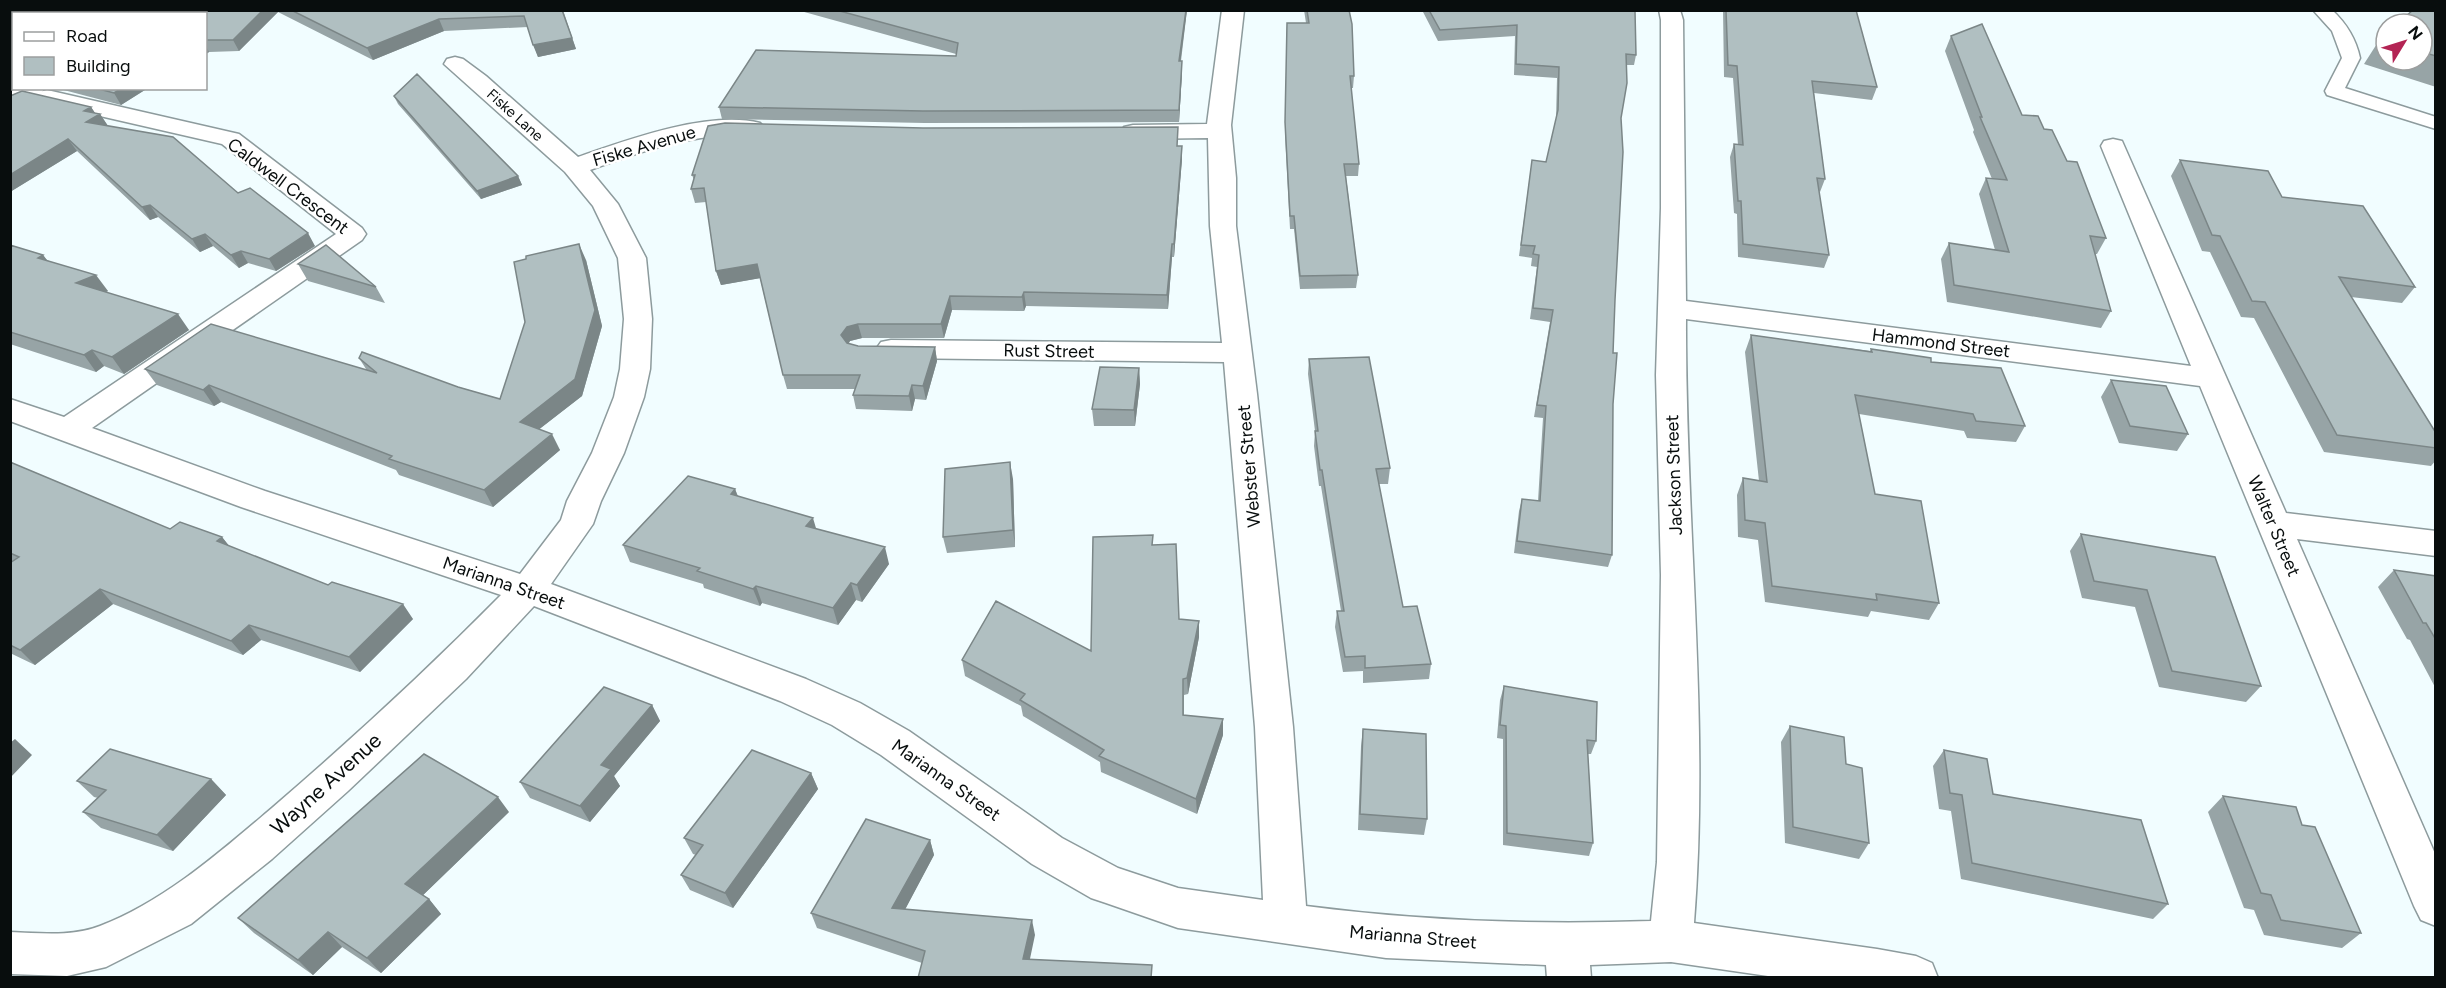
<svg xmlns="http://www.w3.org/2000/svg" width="2446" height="988" viewBox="0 0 2446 988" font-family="Figtree,sans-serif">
<rect width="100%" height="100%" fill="#f1fdff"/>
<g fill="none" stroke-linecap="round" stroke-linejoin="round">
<defs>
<path id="service" d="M2313 10H2332C2347 24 2356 39 2360 58L2345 88 2436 117V129L2327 95 2325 91 2342 58 2332 31Z"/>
<path id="minor" d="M1222 10H1244L1231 125 1236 178V226L1257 394 1293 727 1306 906C1421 921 1535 925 1651 921L1657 862 1661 575 1656 375 1661 208V20L1659 10H1680L1683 20 1686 301 2191 366 2101 146 2104 141 2113 139 2122 141 2286 513 2436 531V556L2297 539 2436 856V926L2421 920 2414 906 2200 386 1686 319C1685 520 1710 722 1694 923L1877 949 1916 956 1932 963 1938 978H1781L1671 962 1590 965 1591 978H1547L1546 965 1386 958 1178 928 1106 903 1091 898 1032 864 881 755 832 725 780 701 534 606 466 679 348 791 272 859 191 924 106 967 67 976 10 974V932C40 933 72 937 100 926 165 901 220 852 272 808 351 740 428 669 501 595L241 507 10 421V399L64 417 336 234 222 144 39 102 35 97 39 92 47 90 239 134 362 228 366 234 362 240 92 428 265 491 520 574 561 520 567 501 592 453 614 397 620 369 624 319 618 258 593 206 565 172 444 64 447 59 455 57 463 59 486 76 578 157C627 140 709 110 760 123L764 128 760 133C741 138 720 135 701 138 662 144 626 157 590 170L618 204 646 258 652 319 650 369 644 397 624 453 601 501 593 524 551 584 806 679 860 703 909 731 1062 838 1118 868 1178 888 1263 900 1255 727 1224 362 891 358 881 356 876 349 881 342 891 340 1222 343 1210 226 1208 138 1133 139 1124 137 1121 132 1124 127 1133 125 1207 124Z"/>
<path id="secondary" d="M17 88H45C38 98 22 106 10 109V92Z"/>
</defs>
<use href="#service" stroke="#8d9b9d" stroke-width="3"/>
<use href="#minor" stroke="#8d9b9d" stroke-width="3"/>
<use href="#secondary" stroke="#8d9b9d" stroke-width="3"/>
<use href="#service" fill="#fff" fill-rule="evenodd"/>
<use href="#minor" fill="#fff" fill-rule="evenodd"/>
<use href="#secondary" fill="#fff" fill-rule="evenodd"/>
</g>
<path fill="#97a4a6" d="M27 10H563L576 49 538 57 528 27 444 31 373 60 278 12 239 51 209 52 206 54V14Z
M797 10H1187L1181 61 1182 72 1179 122 925 123 722 119 719 107 956 56V54Z
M1304 10H1349L1354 76 1353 88H1351L1359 164 1358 176H1346L1358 275 1356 288 1300 289 1294 229H1290L1285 134 1287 23H1306Z
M1422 10 1635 11 1636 55 1634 65H1626L1621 118 1613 353 1612 555 1608 567 1514 553 1519 511 1522 499 1538 501 1543 418 1534 417 1550 322 1530 319 1537 267 1531 266 1532 258 1519 256 1532 160 1546 162 1556 119 1557 78 1514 75 1515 36 1438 41Z
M1723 10H1856L1877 87 1872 100 1814 93 1825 179 1820 192 1819 191 1829 255 1824 268 1738 257 1737 214 1734 213 1730 157 1734 144 1738 145 1733 78 1724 77Z
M2436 10V87L2364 64 2380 39 2386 34V60H2422V24Z
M14 17V88L10 89V19Z
M1951 36 2022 115 2044 129 2067 161 2106 238 2097 254H2095L2111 311 2101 328 1947 302 1941 259 1949 243 1995 250 1979 194 1986 178 1992 179 1973 132 1974 130 1945 51Z
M56 88H148L121 105Z
M10 96 91 107 95 113 100 114 108 126H107L238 193 315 246 276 271 248 263 239 268 213 246 200 252 158 217 150 220 77 151 10 192Z
M394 96 518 176 522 185 481 199 398 104Z
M1182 146V159L1174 257H1172L1168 309 1026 306 1024 311 952 310 944 338H862L850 341 848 344 858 346 935 347 937 361 926 400 915 399 912 411 856 409 853 395 855 389H787L783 375 760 278 721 285 716 271 706 202 695 203 691 189 694 180 692 175Z
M2180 160 2282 197 2415 287 2402 303 2351 297 2436 433V460L2431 466 2324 452 2254 318 2241 317 2210 252 2202 251 2171 176Z
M10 245 43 255 47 260 108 291 106 292 189 330 124 374 104 366 96 372 10 344Z
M586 260 602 326 582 396 539 429 560 450 493 507 399 475 396 470 221 402 214 406 157 385 145 369H366L359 358 500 399Z
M298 264 376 287 385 303 308 281Z
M1751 335 1870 351 1871 349 1931 362 2025 426 2016 442 1967 438 1964 431 1859 414 1875 494 1939 603 1929 620 1871 611 1868 617 1765 602 1758 540 1738 537 1737 495 1743 478 1759 481 1745 352Z
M1309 359 1390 468 1388 484H1379L1403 607 1431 664 1429 679 1363 683V671L1343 672 1335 627 1337 611H1341L1321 486H1319L1314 446 1315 431 1308 374Z
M1139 368 1140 384 1135 426H1094L1092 409Z
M2111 380 2188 434 2177 451 2119 443 2101 397Z
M10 462 170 529 222 537 229 546 413 619 360 672 261 640 243 655 113 604 35 665 10 653V563L12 562H10Z
M1013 479 1015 547 947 553 943 537Z
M735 489 738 496 816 529 889 564 862 602 856 600 838 625 762 603 760 606 704 588 703 584 630 562 623 545Z
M2081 534 2261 686 2246 702 2159 687 2135 607 2082 598 2070 551Z
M1153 545 1179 619 1199 637 1188 694 1184 695V716L1223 735 1197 814 1101 772 1100 762 1023 716 1021 706 965 676 962 660 1091 651Z
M2394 570 2436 576V689L2410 640 2407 639 2378 587Z
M1504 686 1596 741 1591 754H1588L1593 843 1589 856 1503 845V739L1497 738 1500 700Z
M652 705 660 721 614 776 620 786 590 822 530 798 520 782Z
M1790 726 1846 764 1869 843 1859 859 1785 843 1781 742Z
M1363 729 1427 819 1424 835 1358 830 1361 746Z
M1944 750 1993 794 2168 904 2153 919 1961 879 1951 811 1939 809 1933 766Z
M811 773 818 789 733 908 690 890 681 875 696 855 693 854 684 838Z
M211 779 226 795 173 851 101 828 83 812 98 798 94 797 77 781Z
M2223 796 2302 825 2361 933 2342 948 2264 935 2254 910 2244 908 2208 812Z
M509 812 423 895 429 899 441 914 381 973 342 947 313 975 254 933 238 918Z
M930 840 934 855 905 909 1035 935 922 963 817 928 811 913Z"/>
<path fill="#7b8687" d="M263 10H277L278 12 239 51 233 40Z
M562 10 576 49 538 57 533 45Z
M1186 10H1187L1179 72V61Z
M439 19 444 31 373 60 367 48Z
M206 46 209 52 206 54Z
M1182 61V72L1179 122V110Z
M10 76 14 81V88L10 89Z
M122 88H148L121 105 114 93Z
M91 107 97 116 100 114 108 126 93 134 86 122 84 111Z
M68 139 77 151 10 192V175Z
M1182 146V159L1174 257V244Z
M518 176 522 185 481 199 477 191Z
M150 205 158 217 150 220 142 207Z
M308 233 315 246 276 271 269 259Z
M205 234 213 246 200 252 192 239Z
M579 244 586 260 602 326 582 396 528 438 520 422Z
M1172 244V257L1168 309 1167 295Z
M241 251 248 263 239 268 231 255Z
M43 255 55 271 38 258Z
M757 264 761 278 721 285 716 271Z
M96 275 108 291 88 300 76 283Z
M1024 292 1026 306 1024 311 1022 297Z
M950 296 952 310 944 338 941 324Z
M178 314 189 330 124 374 112 357Z
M858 324 862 338 850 341 845 349 841 335 847 327Z
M935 347 937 361 926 400 923 386Z
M92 350 104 366 96 372 84 355Z
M1139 368 1140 384 1135 426 1134 410Z
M209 385 221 402 214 406 203 390Z
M912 385 915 399 912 411 909 396Z
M552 434 560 450 493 507 484 490Z
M1010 462 1013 479 1015 547 1013 530Z
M735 489 741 506 731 494Z
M813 518 818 535 806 526Z
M222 537 234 552 217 541Z
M885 547 889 564 862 602 857 585Z
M851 583 856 600 838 625 833 608Z
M756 586 762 603 760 606 753 589Z
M100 589 113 604 35 665 20 650Z
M403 604 413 619 360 672 349 657Z
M1199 621V637L1188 694 1187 678Z
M249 625 261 640 243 655 231 641Z
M652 705 660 721 614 776 620 786 590 822 580 806 601 765Z
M1223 719V735L1197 814 1196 799Z
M15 739 32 755 10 778V743Z
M811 773 818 789 733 908 725 893Z
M211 779 226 795 173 851 157 835Z
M498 797 509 812 419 899 405 884Z
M930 840 934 855 898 923 892 908Z
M429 899 441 914 381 973 367 958Z
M1032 920 1035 935 1027 973 1023 959Z
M328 932 342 947 313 975 298 960Z"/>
<path fill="#b0bfc1" stroke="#7b8687" stroke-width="1.5" d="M27 10H263L233 40H206V14H21Z
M291 10H562L572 38 533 45 524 16 439 19 367 48Z
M836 10H1186L1179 61H1182L1179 110 923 111 719 107 756 50 956 56 958 43Z
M1307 10H1349L1352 24 1354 76H1350L1359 164H1344L1358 275 1300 276 1294 216H1290L1285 122 1287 23H1309Z
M1429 10 1635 11 1636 55 1626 54 1627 83 1621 118 1623 152 1615 300 1613 353H1617L1613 404 1612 555 1517 541 1522 499 1540 501 1546 406 1537 405 1553 310 1533 308 1539 255 1533 254 1535 246 1521 245 1532 160 1546 162 1558 110 1559 67 1516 64 1517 25 1440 30Z
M1726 10H1856L1877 87 1812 81 1825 179 1817 178 1829 255 1743 244 1741 201H1738L1734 144 1743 145 1737 66 1728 65Z
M2413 10H2436V56L2422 52V24H2397Z
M14 17V74H10V19Z
M1982 24 2022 115 2038 116 2044 129 2052 130 2067 161 2077 162 2106 238 2090 236 2111 311 1954 285 1949 243 2009 252 1986 178 2007 180 1980 117H1982L1951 36Z
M2386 34V40L2380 39Z
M417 74 518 176 477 191 394 96Z
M95 88H122L114 93Z
M22 91 91 107 84 111 100 114 86 122 173 137 238 193 250 188 308 233 269 259 241 251 231 255 205 234 192 239 150 205 142 207 68 139 10 175V96Z
M725 123 923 128 1178 127 1177 146H1182L1174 244H1172L1167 295 1024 292 1022 297 950 296 941 324H858L847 327 841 335 847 343 858 346 935 347 923 386 912 385 909 396 853 395 860 375H783L757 264 716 271 704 188 691 189 695 175H692L708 126Z
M2180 160 2268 171 2282 197 2363 206 2415 287 2339 277 2436 433V448L2337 435 2265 302 2252 301 2220 236 2212 235Z
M579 244 595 310 575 379 520 422 552 434 484 490 389 459 392 456 209 385 203 390 145 369 211 324 377 373 359 358 362 352 458 387 500 399 525 322 514 262 526 259V256Z
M10 245 43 255 38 258 96 275 76 283 178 314 112 357 92 350 84 355 10 332Z
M326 245 376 287 298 264Z
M1751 335 1872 352 1871 349 1931 358V362L2001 368 2025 426 1976 421 1973 414 1855 395 1875 494 1921 501 1939 603 1876 594 1877 600 1772 586 1765 523 1745 520 1743 478 1767 482Z
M1369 357 1390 468 1376 469 1403 607 1417 606 1431 664 1365 668V656L1345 657 1337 611H1344L1322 470H1320L1315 431H1318L1309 359Z
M1100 367 1139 368 1134 410 1092 409Z
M2111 380 2166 386 2188 434 2130 426Z
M10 462 170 529 180 522 222 537 217 541 328 585 332 582 403 604 349 657 249 625 231 641 100 589 20 650 10 645V563L19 557 10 553Z
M1010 462 1013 530 943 537 945 469Z
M688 476 735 489 731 494 813 518 806 526 885 547 857 585 851 583 833 608 756 586 753 589 697 571 700 568 623 545Z
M2081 534 2215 557 2261 686 2172 671 2147 590 2094 581Z
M1153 535 1152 545 1176 544 1179 619 1199 621 1187 678 1183 679V715L1223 719 1196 799 1099 756 1104 750 1020 700 1025 694 962 660 996 601 1091 651 1093 537Z
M2394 570 2436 576V640L2426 623H2423Z
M1504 686 1597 702 1596 741 1587 740 1593 843 1507 833 1506 726 1500 725Z
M604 687 652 705 601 765 611 769 580 806 520 782Z
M1790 726 1844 737 1846 764 1862 768 1869 843 1793 827Z
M1363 729 1426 734 1427 819 1360 814Z
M110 749 211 779 157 835 83 812 106 790 77 781Z
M752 750 811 773 725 893 681 875 703 845 684 838Z
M1944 750 1987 759 1993 794 2141 820 2168 904 1972 863 1962 795 1950 793Z
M424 754 498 797 405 884 429 899 367 958 328 932 298 960 238 918Z
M2223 796 2296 807 2302 825 2315 827 2361 933 2281 920 2271 895 2261 893Z
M866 819 930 840 892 908 1032 920 1023 959 1152 965 1151 978H918L925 951 811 913Z"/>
<g text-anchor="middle" stroke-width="5" stroke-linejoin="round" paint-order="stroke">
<g font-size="15" fill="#080d0d" stroke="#fff">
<text transform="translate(515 115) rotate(42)" y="5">Fiske Lane</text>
</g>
<g font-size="18" fill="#080d0d" stroke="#fff">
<text transform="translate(644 146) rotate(-16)" y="6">Fiske Avenue</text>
<text transform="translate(288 186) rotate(37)" y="6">Caldwell Crescent</text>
<text transform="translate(1941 343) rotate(7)" y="6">Hammond Street</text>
<text transform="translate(1049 351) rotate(1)" y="6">Rust Street</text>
<text transform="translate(1249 466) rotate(-95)" y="6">Webster Street</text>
<text transform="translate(1674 475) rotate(-92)" y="6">Jackson Street</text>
<text transform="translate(2274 526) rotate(67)" y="6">Walter Street</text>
<text transform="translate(504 583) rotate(19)" y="6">Marianna Street</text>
<text transform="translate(946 780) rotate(35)" y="6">Marianna Street</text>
<text transform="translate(1413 937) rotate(5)" y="6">Marianna Street</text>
</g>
<g font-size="21" fill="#080d0d" stroke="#fff">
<text transform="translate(326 784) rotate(-42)" y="7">Wayne Avenue</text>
</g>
</g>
<rect width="2446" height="988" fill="none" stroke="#080d0d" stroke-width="24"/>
<rect x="12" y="12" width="195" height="78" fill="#ffffff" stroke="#9c9e9e" stroke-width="1.5"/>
<rect x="24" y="32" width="30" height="9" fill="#ffffff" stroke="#9c9e9e" stroke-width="1.5"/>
<text x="66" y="42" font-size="18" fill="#080d0d">Road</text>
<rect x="24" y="57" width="30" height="18" fill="#b0bfc1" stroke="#9c9e9e" stroke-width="1.5"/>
<text x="66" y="72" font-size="18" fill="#080d0d">Building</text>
<g transform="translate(2404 42) rotate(52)"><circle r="28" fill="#ffffff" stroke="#9c9e9e" stroke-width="1.5"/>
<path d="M0-4.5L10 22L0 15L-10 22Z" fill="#b32454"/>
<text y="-9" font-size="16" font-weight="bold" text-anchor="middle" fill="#080d0d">N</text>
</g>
</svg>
